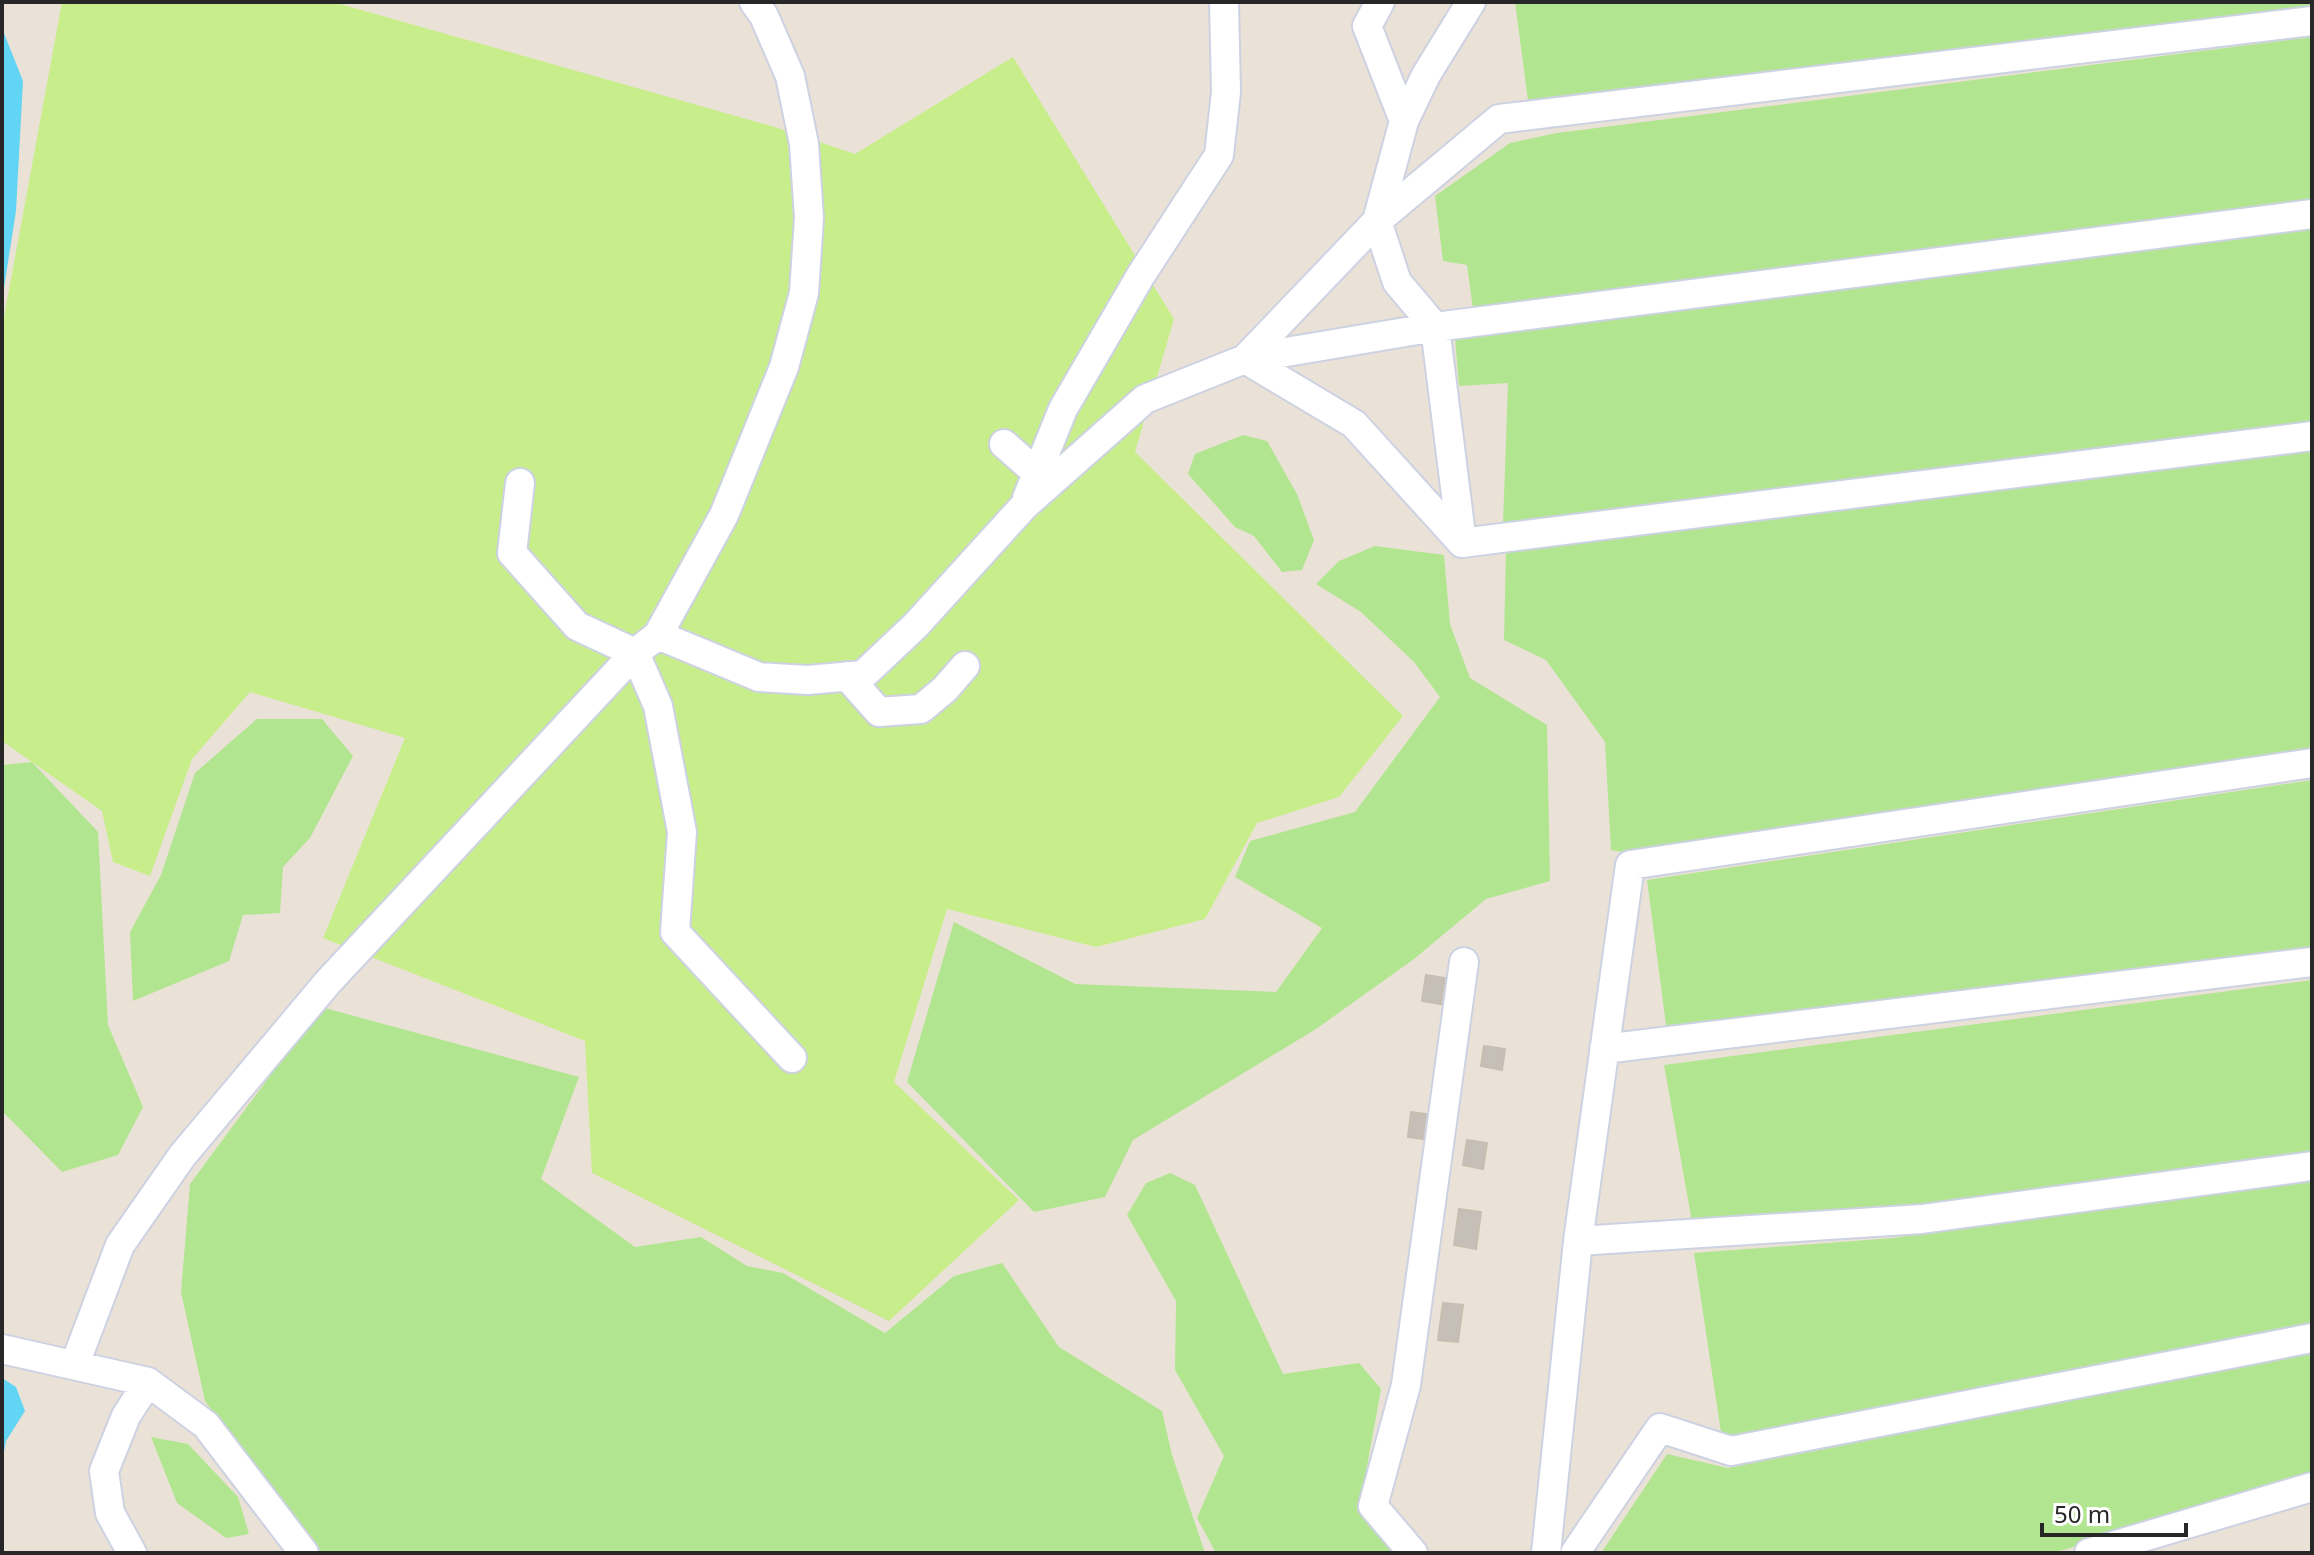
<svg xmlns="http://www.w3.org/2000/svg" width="2314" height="1555" viewBox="0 0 2314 1555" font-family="'Noto Sans',sans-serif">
<rect width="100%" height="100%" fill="#ebe2d7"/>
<path fill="#b1e590" d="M1515 2H2312V15L1529 108Z
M2312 37V207L1473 309 1467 265 1443 261 1435 196 1510 143 1557 133Z
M2312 228V425L1503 525 1508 383 1459 386 1455 338Z
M1243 435 1267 441 1297 494 1314 540 1302 570 1282 572 1254 536 1235 527 1188 474 1195 454Z
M2312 446V762L1632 854 1611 850 1605 742 1546 660 1504 640 1506 548Z
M1375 546 1444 555 1450 624 1470 678 1547 725 1550 881 1486 899 1414 959 1316 1029 1133 1140 1105 1197 1034 1212 907 1082 954 922 1075 984 1276 992 1322 928 1235 877 1250 841 1355 812 1440 697 1414 662 1361 612 1316 584 1339 561Z
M257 719H322L353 756 310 838 283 867 280 913 243 915 229 961 133 1001 130 932 161 875 195 773Z
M32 762 98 832 108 1025 143 1107 118 1155 62 1172 2 1111V765Z
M2312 780V959L1668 1040 1647 880Z
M2312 980V1151L1935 1203 1692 1222 1664 1065Z
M321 1007 579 1077 541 1179 635 1247 701 1237 747 1266 783 1273 885 1333 954 1276 1002 1263 1059 1347 1162 1411 1172 1455 1205 1553H319L205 1401 181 1292 190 1184Z
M1170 1173 1195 1185 1283 1374 1359 1363 1381 1389 1360 1505 1401 1553H1216L1197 1518 1224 1456 1175 1370 1176 1301 1127 1215 1146 1183Z
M2312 1178V1325L1722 1439 1694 1253 1893 1238Z
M2312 1351V1477L2053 1553H1601L1667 1454 1728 1468Z
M151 1437 188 1444 238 1497 249 1534 226 1538 177 1503Z"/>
<path fill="#c8ed8b" d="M62 2H333L775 127 855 154 1013 57 1174 319 1135 452 1403 716 1339 797 1257 823 1205 919 1096 947 947 909 894 1082 1019 1200 889 1321 592 1173 585 1041 323 938 405 738 250 692 192 759 150 876 113 862 102 811 2 741V328Z"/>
<path fill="#63d5f4" d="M2 28 23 81 16 211 2 301Z
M2 1378 16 1387 25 1411 6 1441 2 1463Z"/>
<path fill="#c6bfb8" stroke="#c6beb1" stroke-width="2" d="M1426 975 1445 978 1441 1004 1422 1001Z
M1484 1046 1505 1049 1502 1070 1481 1066Z
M1411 1112 1426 1114 1423 1139 1408 1137Z
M1467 1140 1487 1143 1483 1169 1463 1165Z
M1459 1209 1481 1212 1476 1249 1454 1245Z
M1443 1303 1463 1305 1458 1342 1438 1340Z"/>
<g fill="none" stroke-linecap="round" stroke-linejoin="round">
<defs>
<path id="minor" d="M1380 2 1367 26 1404 121
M2312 21 1499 119 1377 221 1245 359 1354 424 1462 543 2312 436
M1004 444 1037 473
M520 483 512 553 577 626 635 653 658 706 682 832 675 932 792 1058
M1027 498 1063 409 1141 275 1219 155 1226 92 1224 2
M1462 543 1435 327 1397 282 1377 221 1404 121 1426 75 1471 2
M658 635 759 677 808 680 863 675 916 625 1024 506 1145 399 1245 359 1435 327 2312 214
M847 676 879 712 921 709 945 689 965 666
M1604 1049 2312 962
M1578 1241 1922 1219 2312 1166
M2 1349 148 1382 206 1425 304 1553
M75 1364 120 1245 182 1156 328 982 635 653 658 635 724 515 784 367 804 293 809 218 804 144 790 76 764 16 754 2
M132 1553 110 1513 104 1471 126 1416 148 1382
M1413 1553 1373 1506 1406 1385 1464 962
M1546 1553 1578 1241 1630 865 2312 763
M1575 1553 1660 1428 1731 1451 2312 1338
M2089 1553 2312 1487"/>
</defs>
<use href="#minor" stroke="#cdd2e2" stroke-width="32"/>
<use href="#minor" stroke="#fff" stroke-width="28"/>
</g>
<rect width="2314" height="1555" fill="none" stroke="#272727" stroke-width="8"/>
<path d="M2042 1523v12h144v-12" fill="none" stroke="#272727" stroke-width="4"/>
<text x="2054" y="1523" font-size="24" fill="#272727" stroke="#ffffff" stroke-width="6" paint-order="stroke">50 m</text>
</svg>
